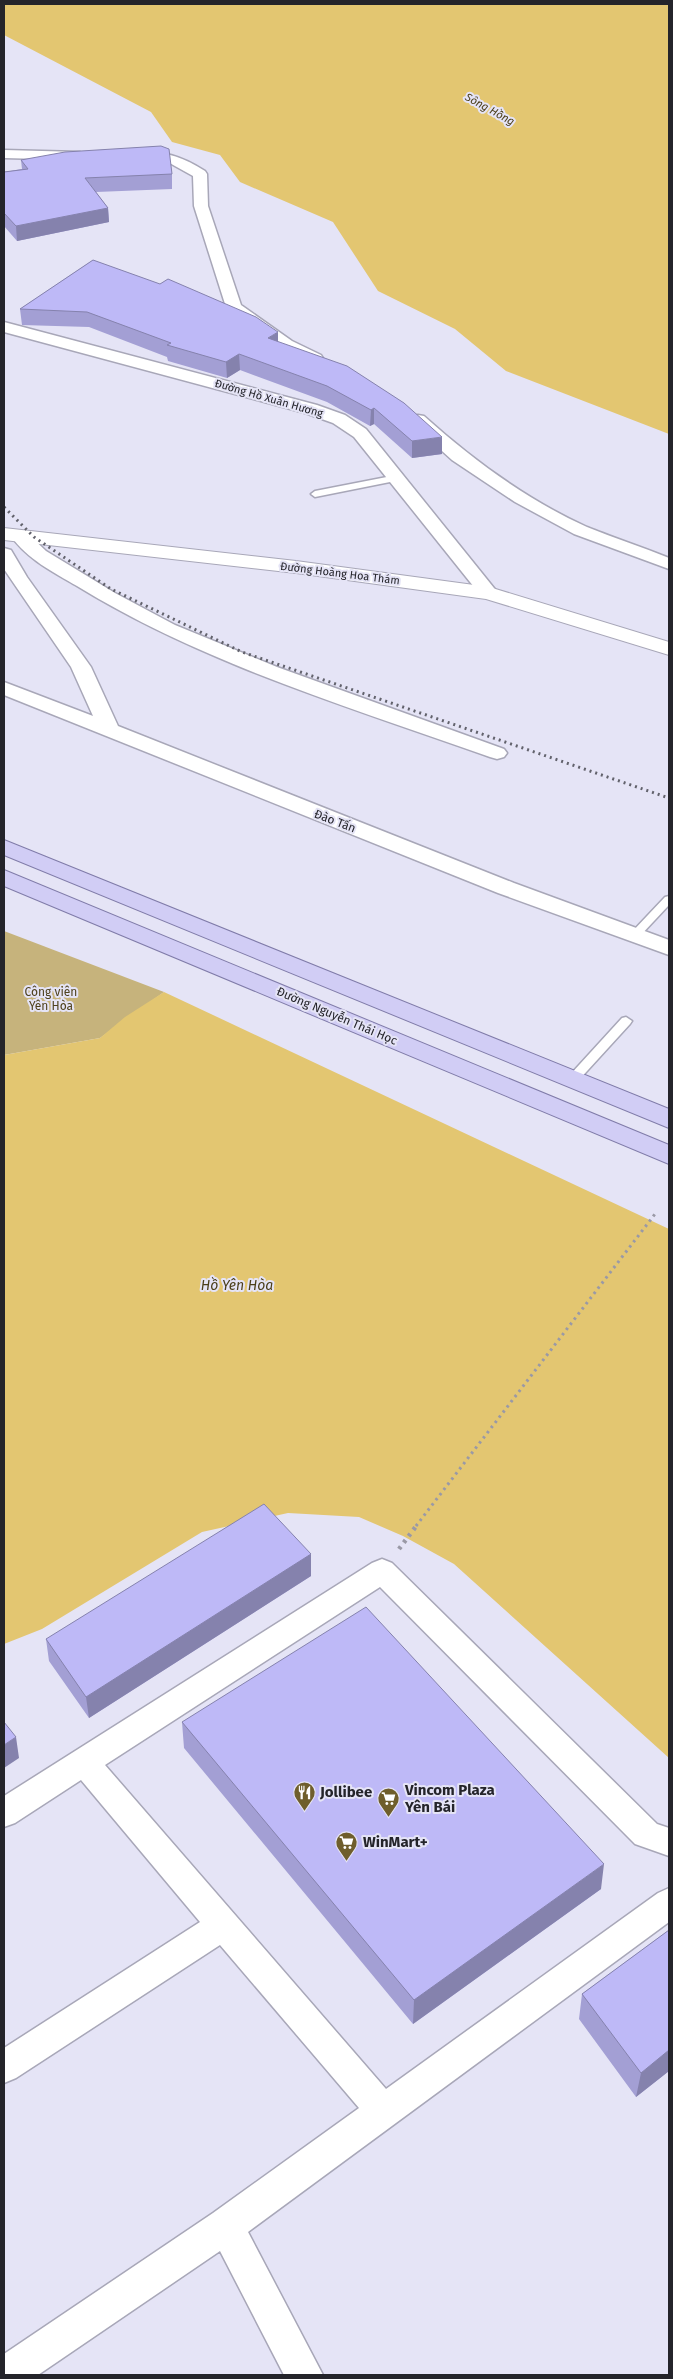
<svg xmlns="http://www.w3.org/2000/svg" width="673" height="2379" viewBox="0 0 673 2379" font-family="'Fira Sans',sans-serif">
<rect width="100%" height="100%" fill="#e5e4f6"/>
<path fill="#c6b37c" d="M4 931 164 992 100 1038 4 1055Z"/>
<path fill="#e3c671" d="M4 4H669V434L506 371 455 329 378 291 333 222 240 182 220 155 172 142 151 112 4 35Z
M164 992 669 1229V1758L454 1564 403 1536 359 1517 288 1513 202 1532 42 1629 4 1644V1055L100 1038 125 1017Z"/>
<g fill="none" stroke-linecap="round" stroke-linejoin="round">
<defs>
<path id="lane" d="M397 475 400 476V480L315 497 311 494 315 491Z
M669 896V905L639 937H631L629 935 631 933 665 897Z
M626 1017 632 1021 630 1024 577 1082H569L567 1079 569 1076 622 1018Z"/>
<path id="street" d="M4 150 80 152 87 156 80 160 4 158Z
M135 152C162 150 182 156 205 171L207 174 208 206 241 305 292 341 321 355 323 358 321 361H309L280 347 226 307 194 206 193 176 166 161 130 159 128 156Z
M4 322 317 405 345 415 366 429 498 593 496 597H482L354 437 333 423 305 413 4 332Z
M418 415 424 416C473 460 527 500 587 527 614 538 642 547 669 558V569L574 534 515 502 452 460 412 424 409 420 412 416Z
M20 531 26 532 46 551 115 593 175 625 277 667 504 749 507 753 504 757 497 759 490 757C350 707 204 664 77 586 53 572 27 559 11 536L14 532Z
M4 548 11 550 27 577 91 667 118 726 514 883 669 940V955L498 893 4 695V682L93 716 71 667 4 569Z
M382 1559 392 1563 657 1824 669 1828V1856L635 1844 380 1587 105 1765 386 2089 658 1893 669 1888V1922L248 2232 323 2375H284L220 2251 38 2375H4V2354L213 2213 359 2108 220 1945 16 2078 4 2083V2048L200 1922 81 1780 15 1823 4 1827V1796L372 1563Z"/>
<path id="secondary" d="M4 528 296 561 489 587 669 642V655L486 599 296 573 4 540Z"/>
<path id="primary" d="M4 840 669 1109V1128L4 855Z
M4 870 669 1145V1164L4 886Z"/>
</defs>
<use href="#lane" stroke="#a8a7b8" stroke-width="3"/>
<use href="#street" stroke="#a8a7b8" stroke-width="3"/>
<use href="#secondary" stroke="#a8a7b8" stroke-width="2"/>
<use href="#primary" stroke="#807ca9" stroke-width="2"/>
<path stroke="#9a99a6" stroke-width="3" stroke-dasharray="2.5 4" stroke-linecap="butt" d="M416 1526 655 1214"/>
<path stroke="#9a99a6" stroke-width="4.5" stroke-dasharray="3 5" stroke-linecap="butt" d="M399 1549 417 1525"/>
<use href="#lane" fill="#fff" fill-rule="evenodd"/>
<use href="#street" fill="#fff" fill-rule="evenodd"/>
<use href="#secondary" fill="#fff" fill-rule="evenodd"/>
<use href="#primary" fill="#d1cdf5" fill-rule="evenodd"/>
<path stroke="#62626c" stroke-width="3" stroke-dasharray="2 4" stroke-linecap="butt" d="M4 507 34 537 111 589 242 652 669 798"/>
</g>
<path fill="#a39fd4" d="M21 160 172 174V189L96 192 108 208 109 222 17 241 4 226V172L22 169Z
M93 260 278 342 442 454 412 458 374 424 370 426 327 402 240 370 227 378 168 361 167 357 89 327 22 325 20 309Z
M311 1554V1576L89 1718 49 1661 46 1639Z
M182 1722 601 1889 413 2024 184 1748Z
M669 1930V2071L636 2097 579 2019 582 1994Z"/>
<path fill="#8582ad" d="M108 208 109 222 17 241 16 226Z
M278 332V348L268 338Z
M239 354 240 370 227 378 226 362Z
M374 408V424L370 426 371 410Z
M442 437V454L412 458V441Z
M311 1554V1576L89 1718 86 1697Z
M16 1737 19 1758 4 1768V1745Z
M604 1864 601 1889 413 2024 414 2000Z
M669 2050V2071L636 2097 641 2073Z"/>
<path fill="#beb9f7" stroke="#8582ad" d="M161 146 169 149 172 174 85 178 108 208 16 226 4 213V172L28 169 21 160 65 152Z
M93 260 160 284 168 279 256 317 278 332 268 338 347 366 404 403 442 437 412 441 374 408 371 410 327 386 239 354 226 362 167 345 171 343 87 312 20 309Z
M264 1504 311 1554 86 1697 46 1639Z
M366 1607 604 1864 414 2000 182 1722Z
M4 1722 16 1737 4 1745Z
M669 1930V2050L641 2073 582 1994Z"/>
<defs>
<symbol id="restaurant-pin" viewBox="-11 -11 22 30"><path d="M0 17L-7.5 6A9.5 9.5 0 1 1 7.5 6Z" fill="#6f5e2c" stroke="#e5e4f6"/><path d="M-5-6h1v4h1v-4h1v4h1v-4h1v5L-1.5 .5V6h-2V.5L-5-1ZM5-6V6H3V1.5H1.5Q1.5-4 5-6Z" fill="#fff"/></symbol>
<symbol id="supermarket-pin" viewBox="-11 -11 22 30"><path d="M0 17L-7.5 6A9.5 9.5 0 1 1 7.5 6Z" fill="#6f5e2c" stroke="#e5e4f6"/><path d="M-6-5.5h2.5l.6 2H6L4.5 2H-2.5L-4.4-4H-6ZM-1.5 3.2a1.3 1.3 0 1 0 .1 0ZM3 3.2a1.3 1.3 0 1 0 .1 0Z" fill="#fff"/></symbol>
</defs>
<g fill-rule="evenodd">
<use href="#restaurant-pin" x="292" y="1780" width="25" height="34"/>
<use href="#supermarket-pin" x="376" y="1786" width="25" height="34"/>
<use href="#supermarket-pin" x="334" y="1830" width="25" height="34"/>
</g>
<g text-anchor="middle" stroke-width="4" stroke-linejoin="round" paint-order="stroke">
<g font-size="11" font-style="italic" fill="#4b3f1a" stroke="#e5e4f6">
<text transform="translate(490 109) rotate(29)" y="4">Sông Hồng</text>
</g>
<g font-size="11" fill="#24242a" stroke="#e5e4f6">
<text transform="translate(269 398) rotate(16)" y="4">Đường Hồ Xuân Hương</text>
<text transform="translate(340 573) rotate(7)" y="4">Đường Hoàng Hoa Thám</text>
</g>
<g font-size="12" fill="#24242a" stroke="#e5e4f6">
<text transform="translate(335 821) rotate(21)" y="4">Đào Tấn</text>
<text transform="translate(337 1016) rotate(23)" y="4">Đường Nguyễn Thái Học</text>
</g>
<g font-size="12" fill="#4f421e" stroke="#e5e4f6">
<text x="51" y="996">Công viên<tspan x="51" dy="14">Yên Hòa</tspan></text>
</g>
<g font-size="14" font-style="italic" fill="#4b3f1a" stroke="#e5e4f6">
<text x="237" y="1290">Hồ Yên Hòa</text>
</g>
<g font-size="15" font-weight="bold" fill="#24242a" stroke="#e5e4f6" text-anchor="start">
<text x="405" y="1795">Vincom Plaza<tspan x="405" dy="17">Yên Bái</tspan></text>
<text x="320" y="1797">Jollibee</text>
<text x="363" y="1847">WinMart+</text>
</g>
</g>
<rect width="673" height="2379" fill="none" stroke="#24242a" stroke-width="10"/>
</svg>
